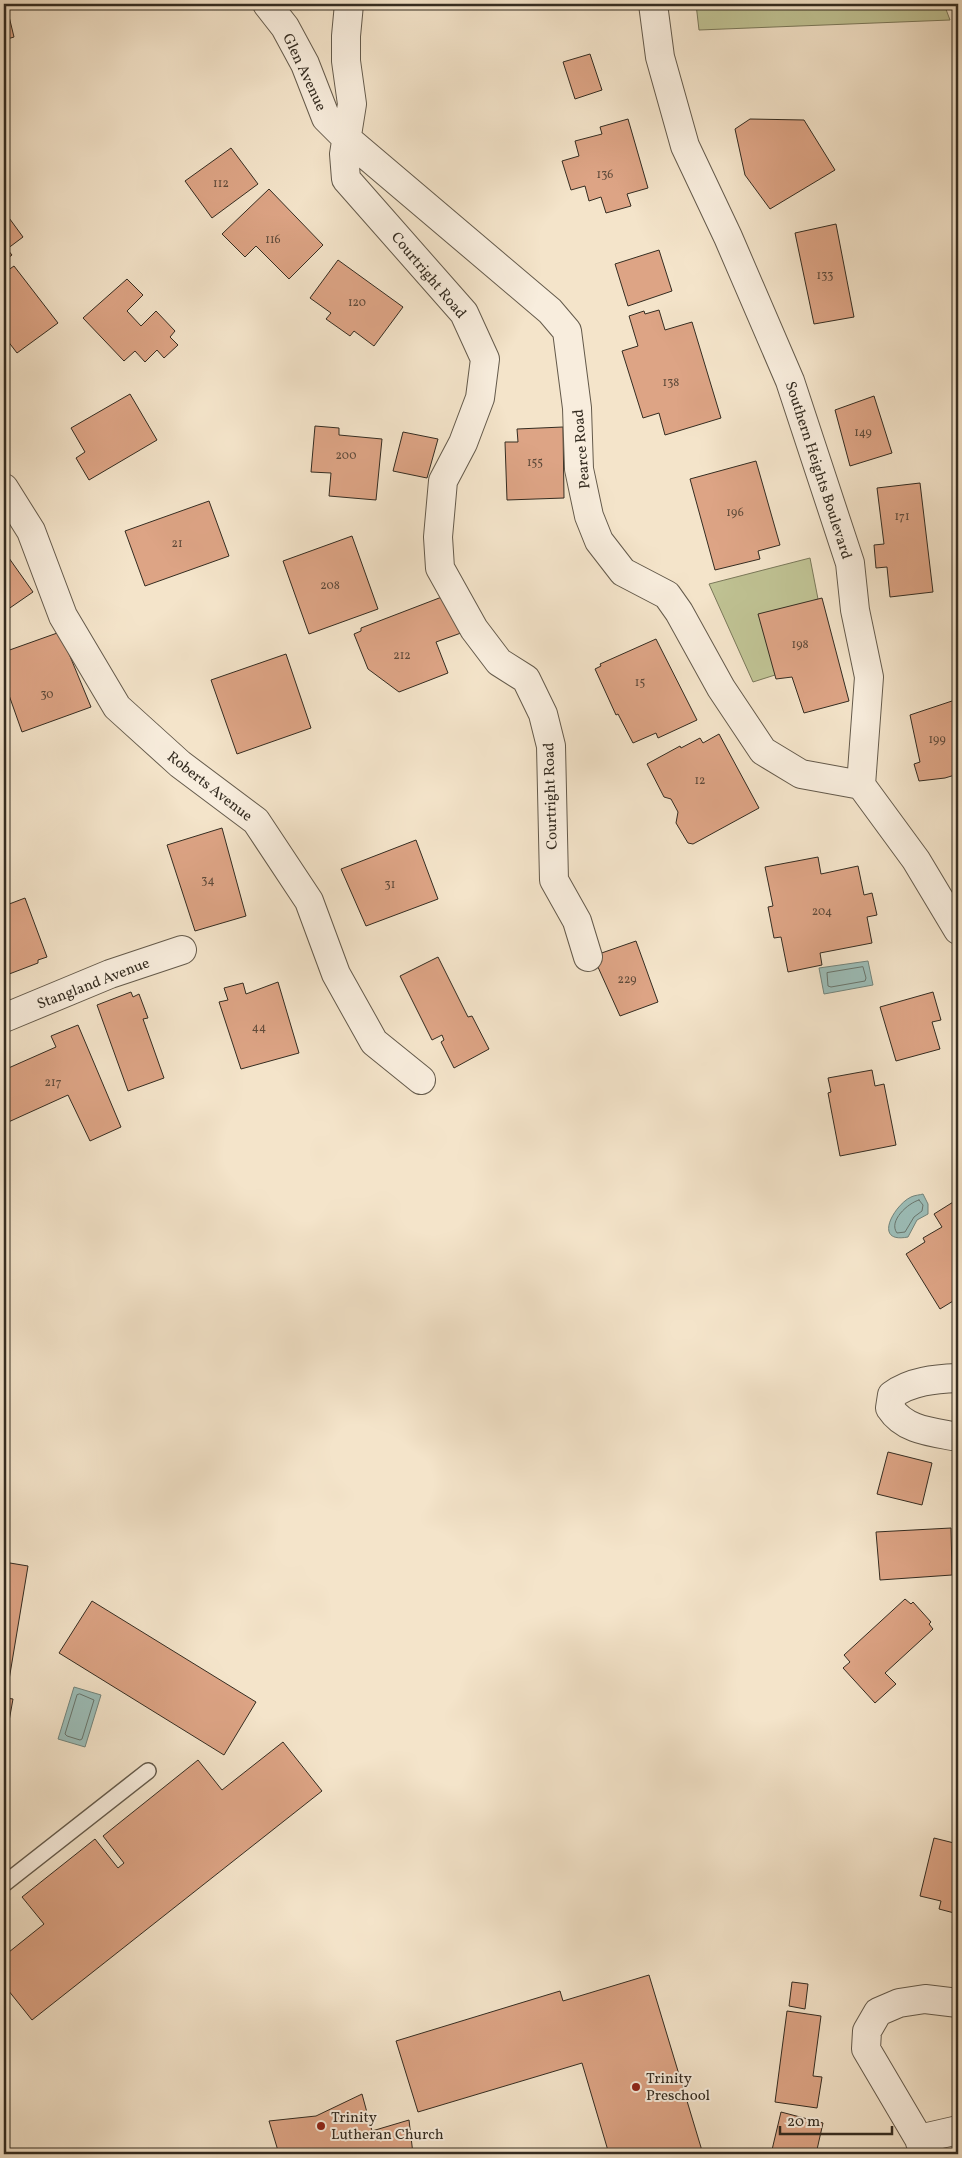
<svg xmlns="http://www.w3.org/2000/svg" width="962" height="2158" viewBox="0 0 962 2158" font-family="Vollkorn,serif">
<rect width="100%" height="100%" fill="#f4e4ca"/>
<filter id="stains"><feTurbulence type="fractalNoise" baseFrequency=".004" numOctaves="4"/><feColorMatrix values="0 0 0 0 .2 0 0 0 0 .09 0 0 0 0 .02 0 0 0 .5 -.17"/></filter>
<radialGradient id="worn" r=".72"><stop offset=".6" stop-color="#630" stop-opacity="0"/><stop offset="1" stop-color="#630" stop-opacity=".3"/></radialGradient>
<path fill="#c0c394" stroke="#7a785a" d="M696 4H944L950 20 699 30Z
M810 558 818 599 775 675 753 682 709 584Z"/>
<path fill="#9cbeb9" stroke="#72847c" d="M868 961 873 985 824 994 819 968Z
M923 1194 928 1204V1214L917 1220 908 1237C872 1244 894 1205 911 1197 915 1195 920 1195 923 1194Z
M74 1687 101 1695 85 1747 58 1739Z"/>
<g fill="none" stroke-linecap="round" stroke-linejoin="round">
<path stroke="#68756d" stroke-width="1" d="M863 967 866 978 865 981 831 987 828 986 827 973Z
M919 1200 923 1205 922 1211 914 1217 905 1232 897 1233C888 1221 908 1203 919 1200Z
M80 1694 94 1700 82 1739 80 1740 67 1736 65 1734 77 1695Z"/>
</g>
<path fill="#dda485" stroke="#342c21" d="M4 4H6L14 37 4 40Z
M590 54 602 90 575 99 563 62Z
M628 119 648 188 627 194 631 206 606 213 601 197 589 201 585 186 571 190 562 161 579 156 575 141 602 134 600 127Z
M750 119 804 120 835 170 770 209 745 175 735 129Z
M231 148 258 184 212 218 185 181Z
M269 189 323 245 289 279 256 246 245 257 222 234Z
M4 211 23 237 7 249 12 255 4 261Z
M836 224 854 317 814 324 795 233Z
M659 250 672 291 628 306 615 264Z
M338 260 403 307 374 346 354 331 350 336 326 319 331 313 310 298Z
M14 266 58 323 17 353 4 336V273Z
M127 279 143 295 127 311 141 326 156 311 175 331 170 337 178 345 164 358 157 350 145 362 135 351 124 361 83 318Z
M659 310 665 330 692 322 721 418 665 435 659 413 643 418 622 351 638 346 629 316 644 311 645 314Z
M130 394 157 440 89 480 76 458 85 452 71 428Z
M874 396 892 453 850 466 835 410Z
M315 426 339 428V435L382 439 376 500 329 496 331 473 311 472Z
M563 427 564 498 507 500 505 442H518L517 429Z
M403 432 438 439 427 478 393 471Z
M756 461 780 545 758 551 760 559 715 570 690 479Z
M920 483 933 592 890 597 887 567 876 568 874 545 884 544 877 488Z
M209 501 229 556 145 586 125 531Z
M352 536 378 609 309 634 283 561Z
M4 551 33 592 4 612Z
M447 595 461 633 436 642 448 673 399 692 368 669 354 634 361 631V628Z
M822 598 849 701 804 713 792 677 776 679 758 614Z
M60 632 91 707 22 732 4 681V652Z
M656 639 697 720 658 738 656 733 633 743 618 714 616 715 595 669 601 666 600 664Z
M286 654 311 728 237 754 211 680Z
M958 699V774L945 778 919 781 914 764 920 762 910 715Z
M719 734 759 808 693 844 688 843 676 823 678 812 671 799 664 797 647 764 680 746 681 748 700 738 703 743Z
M222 828 246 916 195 931 167 845Z
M416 840 438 899 366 926 341 869Z
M818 857 821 874 858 866 864 895 872 893 877 915 867 917 872 943 820 953 822 965 788 972 781 937 774 938 768 907 773 906 765 867Z
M25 898 47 957 38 960V963L4 976V906Z
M636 941 658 1002 620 1016 593 956Z
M438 957 468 1017 472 1016 489 1049 454 1068 441 1042 444 1040 442 1035 432 1040 400 976Z
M278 982 299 1053 241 1069 219 1002 228 1000 224 988 243 983 246 994Z
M131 992 133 997 139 994 148 1018 143 1019 164 1078 128 1091 97 1005Z
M933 992 941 1020 932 1022 940 1049 896 1061 880 1007Z
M78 1025 121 1127 90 1141 68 1095 4 1124V1070L56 1047 51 1036Z
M872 1070 875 1086 884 1084 896 1145 840 1156 828 1093 831 1092 828 1078Z
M958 1199V1298L940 1309 906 1254 925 1242 923 1238 942 1227 934 1214Z
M888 1452 932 1463 922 1505 877 1494Z
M951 1528 952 1575 880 1580 876 1532Z
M4 1562 28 1566 6 1698 13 1699 4 1749Z
M905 1599 911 1604 913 1602 931 1622 929 1624 933 1629 885 1673 896 1684 875 1703 843 1668 850 1662 844 1655Z
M92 1601 256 1702 224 1755 59 1653Z
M283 1742 322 1791 32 2020 4 1985V1956L44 1924 22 1897 95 1839 118 1868 124 1863 103 1836 198 1760 222 1790Z
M934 1838 958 1844V1914L939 1909 941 1901 920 1896Z
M649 1975 703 2154H609L582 2063 418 2112 396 2041 560 1991 563 2001Z
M792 1982 808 1984 805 2009 789 2006Z
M787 2011 821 2016 813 2076 822 2077 817 2108 775 2102Z
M362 2094 372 2131 409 2120 413 2154H279L269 2121 316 2116Z
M781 2112 823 2123 816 2154H771Z"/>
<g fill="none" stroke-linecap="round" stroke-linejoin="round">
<defs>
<path id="service" d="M4 1884 148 1771"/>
<path id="minor" d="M267 4 285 27 305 64 326 118 346 138 550 311 567 331 577 408 579 469 589 516 599 541 623 572 667 595 679 612 721 688 763 751 801 774 861 785
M349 4 346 36V61L352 104 344 154 346 179 464 313 485 359 480 398 463 443 443 481 438 537 440 568 474 629 499 662 526 679 543 714 551 746 554 880 577 921 588 957
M653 4 660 57 685 146 728 237 790 381 850 563 855 610 869 677 861 785 916 860 958 930
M4 488 31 531 63 616 117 707 180 764 256 821 309 901 336 974 374 1042 421 1080
M4 1018 110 974 182 950
M958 1378C935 1379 911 1381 892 1395L890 1408C905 1431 933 1432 958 1437
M919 2139 958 2130
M924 2154 919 2139 866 2049 867 2031 878 2012 899 2003 925 1999 958 2003"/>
</defs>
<use href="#service" stroke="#645a4b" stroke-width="18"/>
<use href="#minor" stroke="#645a4b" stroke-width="30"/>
<use href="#service" stroke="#f8eddd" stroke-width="15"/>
<use href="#minor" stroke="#f8eddd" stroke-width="28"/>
</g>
<g fill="#8f2418" stroke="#f8eddd" stroke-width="2">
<circle cx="636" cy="2087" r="5"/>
<circle cx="321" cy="2126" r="5"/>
</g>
<g text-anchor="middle" stroke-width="4" stroke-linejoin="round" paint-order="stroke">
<g font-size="12" fill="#5e4a3a">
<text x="605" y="178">136</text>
<text x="221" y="187">112</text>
<text x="273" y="243">116</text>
<text x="825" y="279">133</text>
<text x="357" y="306">120</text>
<text x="671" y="386">138</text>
<text x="863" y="436">149</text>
<text x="346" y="459">200</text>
<text x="535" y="466">155</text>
<text x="735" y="516">196</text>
<text x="902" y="520">171</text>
<text x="177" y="547">21</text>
<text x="330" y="589">208</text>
<text x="800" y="648">198</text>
<text x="402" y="659">212</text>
<text x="640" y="686">15</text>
<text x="47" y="698">30</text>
<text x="937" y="743">199</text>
<text x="700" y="784">12</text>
<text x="208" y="884">34</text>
<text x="390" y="888">31</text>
<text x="822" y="915">204</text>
<text x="627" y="983">229</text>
<text x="259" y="1031">44</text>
<text x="53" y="1086">217</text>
</g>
<g font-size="15" fill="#342c21" stroke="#f8eddd">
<text transform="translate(305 72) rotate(65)" y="5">Glen Avenue</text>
<text transform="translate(429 275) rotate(50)" y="5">Courtright Road</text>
<text transform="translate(581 449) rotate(-95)" y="5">Pearce Road</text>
<text transform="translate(819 470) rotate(72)" y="5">Southern Heights Boulevard</text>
<text transform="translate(210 786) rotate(38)" y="5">Roberts Avenue</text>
<text transform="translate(550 796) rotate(-92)" y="5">Courtright Road</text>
<text transform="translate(93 983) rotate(-21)" y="5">Stangland Avenue</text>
</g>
<g font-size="15" fill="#342c21" stroke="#f8eddd" text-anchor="start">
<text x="646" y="2083">Trinity<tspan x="646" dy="17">Preschool</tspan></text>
<text x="331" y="2122">Trinity<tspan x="331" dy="17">Lutheran Church</tspan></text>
</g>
</g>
<rect width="962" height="2158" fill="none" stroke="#f4e4ca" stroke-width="20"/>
<rect x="5" y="5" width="952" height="2148" fill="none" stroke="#342c21" stroke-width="2.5"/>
<rect x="10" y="10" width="942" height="2138" fill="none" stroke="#342c21"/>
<path d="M780 2126v8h112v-8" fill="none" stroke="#342c21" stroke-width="2.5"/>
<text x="787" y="2126" font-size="15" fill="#342c21" stroke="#f8eddd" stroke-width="4" paint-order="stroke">20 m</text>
<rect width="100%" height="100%" filter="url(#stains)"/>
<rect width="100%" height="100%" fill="url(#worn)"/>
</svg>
